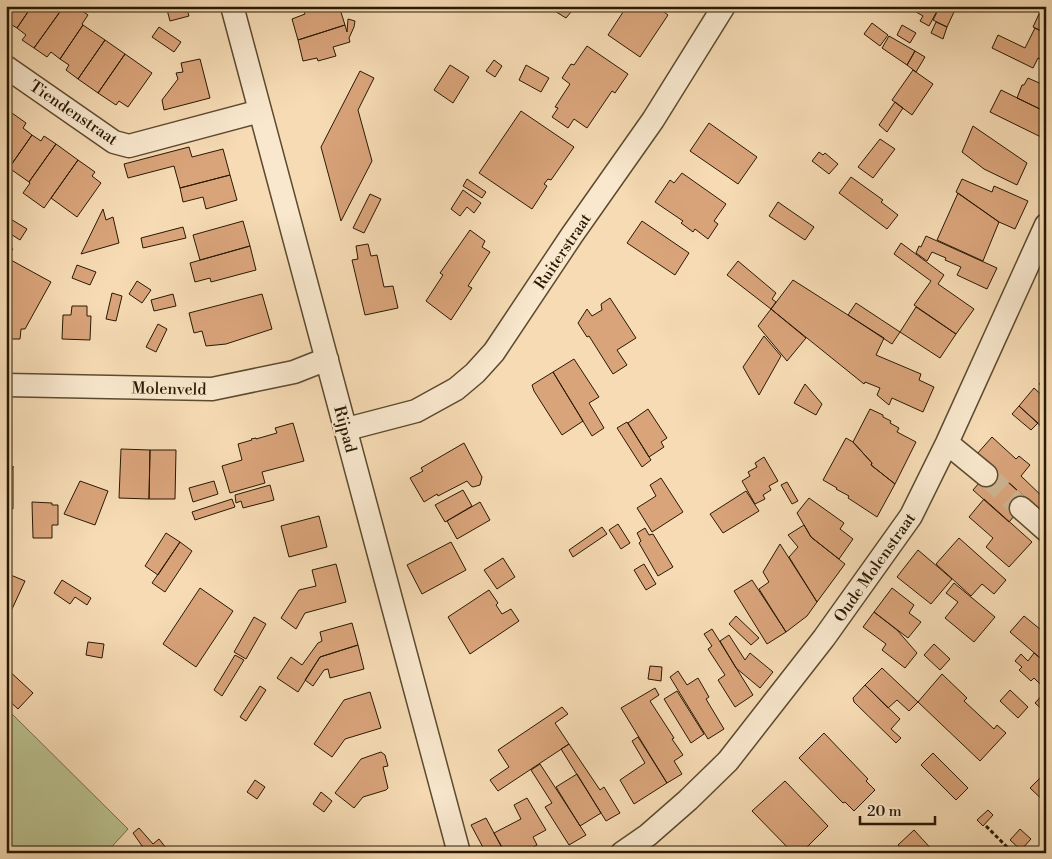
<svg xmlns="http://www.w3.org/2000/svg" width="1052" height="859" viewBox="0 0 1052 859" font-family="'Libre Bodoni',serif">
<rect width="100%" height="100%" fill="#f6dbb4"/>
<filter id="stains"><feTurbulence type="fractalNoise" baseFrequency=".004" numOctaves="4"/><feColorMatrix values="0 0 0 0 .2 0 0 0 0 .09 0 0 0 0 .02 0 0 0 .5 -.17"/></filter>
<radialGradient id="worn" r=".72"><stop offset=".6" stop-color="#630" stop-opacity="0"/><stop offset="1" stop-color="#630" stop-opacity=".3"/></radialGradient>
<path fill="#bac18f" stroke="#726d49" d="M6 708 128 829 106 853H6Z"/>
<path fill="#daa47b" stroke="#291903" d="M6 6H32L17 28 7 22 6 23Z
M32 6H57L62 9 34 48 22 40 26 35 17 28Z
M64 6H75L88 15 82 24 83 25 60 59 51 52 47 57 34 48Z
M166 6H186L189 16 170 21Z
M318 6H339L345 25 298 40 292 19 305 14 304 11Z
M555 6H563L571 12 566 18 553 10Z
M627 6H656L668 15 640 57 608 35Z
M912 6H928L937 11 929 26 920 21 923 16 911 9Z
M940 6 954 12 947 27 933 20Z
M1039 14 1046 17V33L1033 27Z
M348 19 355 21 354 27 349 38 350 42 333 47 336 56 318 61 317 58 303 61 298 40 345 25 347 32Z
M936 22 947 27 943 39 931 33Z
M872 23 888 35 880 46 864 34Z
M83 25 105 40 78 79 66 70 69 65 60 59Z
M902 25 916 33 910 43 897 35Z
M159 27 181 42 174 52 152 37Z
M1035 28 1046 34V61L1038 58 1033 68 992 48 998 35 1025 48Z
M889 36 915 51 907 65 882 48Z
M105 40 125 54 98 93 78 79Z
M587 46 628 74 615 93 612 91 587 128 574 119 568 128 552 117 558 108 555 107 570 84 562 78 571 64 574 65Z
M915 51 925 57 916 72 907 65Z
M125 54 152 73 128 107 119 101 116 105 98 93Z
M200 59 210 98 164 110 162 100 178 79 176 73 183 72 181 63Z
M494 60 502 66 495 77 486 71Z
M450 65 469 77 453 103 434 90Z
M526 65 549 78 541 92 519 80Z
M913 70 933 84 912 115 892 100Z
M360 71 374 78 358 110 372 161 341 221 321 147Z
M1028 78 1046 86V112L1017 98 1022 85H1024Z
M1001 90 1046 112V133L1043 138 990 112Z
M895 102 903 108 887 132 879 125Z
M521 111 574 147 551 180 548 179 544 184 547 186 532 209 479 173Z
M12 113 26 123 23 128 32 135 9 168 6 166V121Z
M709 123 757 157 738 184 690 151Z
M973 126 1027 163 1017 185 984 169 962 152Z
M32 135 41 141 44 136 56 144 29 182 9 168Z
M880 139 895 149 873 178 858 167Z
M56 144 78 160 44 208 23 193 30 183 29 182Z
M189 147 192 157 223 149 230 175 180 188 174 166 128 178 124 164Z
M819 152 823 155 825 153 838 164 829 174 812 161Z
M78 160 95 172 92 176 101 183 77 217 51 198Z
M682 173 726 204 714 221 718 224 708 239 695 229 693 232 681 223 683 221 655 202 670 180 674 183Z
M230 175 237 200 206 209 203 197 183 202 180 188Z
M851 177 883 200 881 202 898 215 887 229 839 193Z
M467 179 486 192 482 198 463 186Z
M962 179 992 192 994 186 1028 201 1015 229 999 222 956 192Z
M463 190 481 203 474 213 467 207 460 216 451 209Z
M958 193 999 222 983 261 937 240Z
M370 194 381 199 364 233 353 228Z
M778 202 814 227 805 240 769 216Z
M103 209 106 220 113 217 119 243 81 254Z
M9 218 27 229 20 240 6 231V222Z
M243 221 250 246 200 260 193 235Z
M642 221 689 253 675 275 627 243Z
M183 227 186 238 143 248 141 238Z
M470 230 485 241 482 247 490 252 468 286 472 288 451 320 426 301 443 275 440 273Z
M926 236 997 268 987 289 957 275 961 267 945 260 946 258 932 252 927 261 916 253 919 246 921 247Z
M6 243 13 249 6 258Z
M901 243 944 275 938 284 974 309 956 334 914 305 931 281 894 254Z
M368 244 371 256 377 255 384 287 393 286 398 308 365 315 352 260 358 259 356 246Z
M250 246 256 270 211 282 210 278 195 282 190 263Z
M9 259 51 282 25 329H21L20 339H6V279L10 274 6 271V263Z
M738 261 776 293 772 299 776 302 771 309 727 275Z
M77 265 96 272 90 285 72 278Z
M793 280 884 338 876 355 921 374 919 380 934 387 923 412 892 398 889 405 877 395 880 388 865 382 864 384 771 309Z
M137 281 151 290 142 303 129 294Z
M112 293 122 296 116 321 106 319Z
M173 294 176 306 154 311 151 300Z
M262 294 272 329 226 344 206 346 202 331 194 333 189 313Z
M610 298 636 338 617 350 627 365 613 374 589 336 587 337 578 323 587 309 592 316 602 310 601 304Z
M856 303 900 332 892 344 848 315Z
M72 306H87V316H91L90 340 62 339 63 315H71Z
M916 307 956 334 940 358 900 332Z
M771 309 806 338 787 361 758 326Z
M158 324 167 329 156 352 146 347Z
M764 336 781 356 759 395 743 367Z
M574 359 599 397 589 403 604 428 592 436 553 372Z
M553 372 583 421 562 435 534 391 532 385Z
M1046 377V389L1039 384Z
M805 384 822 404 816 415 794 403Z
M1034 388 1046 399V431L1019 406Z
M1019 406 1038 423 1031 430 1012 414Z
M648 409 667 438 661 442 664 447 649 457 628 423Z
M870 409 883 415V417L891 421 890 423 899 428 897 432 916 442 895 484 871 465 872 463 853 442Z
M627 422 651 460 642 467 617 428Z
M293 423 304 461 262 472 265 483 230 493 222 466 242 460 238 444 252 440 251 439 256 438V439L277 433 275 428Z
M992 437 1016 459 1019 456 1030 465 1021 476 1046 500V516L977 454Z
M846 438 853 442 872 463 871 465 895 484 877 517 848 498 849 496 836 489 837 488 823 480Z
M464 443 482 477 480 485 473 487 471 486 467 481 438 496 437 494 424 502 410 478 423 471 421 468Z
M121 449 150 450 149 499 119 498Z
M150 450H176L175 499H149Z
M764 457 778 481 769 486 771 490 763 495 765 499 755 504 742 481 750 476 748 472 757 467 755 463Z
M13 466V509H6V470H12Z
M992 468 1028 500 1009 522 973 490Z
M661 478 683 512 652 532 637 508 656 496 650 485Z
M80 481 108 491 95 525 64 514Z
M214 481 218 494 193 502 189 488Z
M787 482 798 501 792 504 781 485Z
M270 485 274 500 243 508 241 501 236 503 235 495Z
M463 490 472 506 445 522 435 505Z
M746 491 759 511 723 533 710 514Z
M809 498 844 523 840 529 853 539 839 559 811 537 797 513Z
M232 499 235 507 195 520 192 512Z
M984 499 1032 542 1009 567 986 547 993 538 969 517Z
M32 502 52 503V505H58V525H52V538H33Z
M480 502 490 520 457 539 447 521Z
M319 516 327 547 289 557 281 526Z
M618 524 630 543 621 549 609 530Z
M804 525 811 537 845 564 817 602 789 557 798 547 788 535Z
M602 527 607 534 573 557 569 550Z
M645 528 649 535 653 534 673 567 658 576 639 543 641 541 637 533Z
M166 533 180 542 158 575 145 566Z
M959 538 1006 580 994 594 982 584 971 596 936 564Z
M180 542 192 551 165 592 152 583Z
M451 542 466 570 422 594 407 565Z
M780 544 817 602 807 616 786 632 759 589 769 582 763 572Z
M918 550 952 579 931 604 897 577Z
M503 558 515 577 497 589 484 570Z
M336 564 346 602 305 613 296 629 281 618 299 590 316 586 312 570Z
M644 564 656 584 646 590 634 570Z
M6 573 25 581 6 622Z
M62 580 91 598 87 605 75 597 70 604 54 593Z
M752 580 786 632 767 644 734 591Z
M954 583 995 617 974 642 945 618 958 602 946 593Z
M200 588 233 611 196 667 163 644Z
M892 588 914 605 909 613 921 622 908 638 874 612Z
M489 590 498 603 496 605 502 614 511 609 519 621 470 654 448 617Z
M874 612 897 630 917 653 905 668 882 650 886 644 863 627Z
M736 616 759 638 751 645 729 624Z
M1024 616 1046 634V663L1010 632Z
M254 617 266 624 246 659 234 652Z
M352 623 358 645 320 657 298 692 277 678 291 657 302 665 318 643 322 641 320 632Z
M712 629 753 695 735 707 718 680 725 675 708 649 712 646 704 634Z
M729 635 745 660 750 653 773 672 760 688 736 668 720 641Z
M88 642 104 644 102 658 86 655Z
M934 644 950 659 940 670 924 655Z
M358 645 364 669 330 678 328 669 324 670 313 686 305 680 320 657Z
M1034 653 1046 663V678L1040 684 1034 678 1031 681 1019 670 1022 667 1015 661 1021 654 1028 661Z
M235 655 244 660 222 696 214 690Z
M650 666 662 667 661 681 648 679Z
M6 668 33 693 18 709 6 698Z
M882 668 918 702 909 711 897 700 888 708 865 685Z
M678 671 687 685 698 678 709 697 706 699 724 729 708 739 670 677Z
M942 674 967 698 964 701 994 729 997 725 1006 733 980 761 918 702Z
M865 685 900 719 891 729 901 738 896 743 854 702 853 698Z
M260 686 266 690 246 721 240 717Z
M655 688 659 695 650 701 674 738 672 739 683 755 674 761 682 774 667 783 621 708Z
M1010 690 1028 707 1018 718 1000 701Z
M677 691 704 734 691 743 664 699Z
M1046 691V710L1045 712 1035 703Z
M370 692 381 728 345 739 332 757 314 744 344 700Z
M562 707 568 714 555 723 569 744 498 791 490 780 509 767 498 750Z
M824 733 868 779 866 781 875 790 854 811 845 802 843 803 799 758Z
M638 737 667 783 634 804 620 780 645 763 632 741Z
M569 744 600 790 604 787 620 813 606 821 561 749Z
M381 752 385 755 388 766 383 767 388 788 386 790 363 797 354 808 335 793 361 759Z
M933 753 968 788 956 800 921 765Z
M540 764 586 835 569 845 545 807 552 803 531 770Z
M1046 772V803L1030 788Z
M577 774 601 813 580 826 556 787Z
M255 780 265 787 257 799 247 792Z
M785 781 828 826 801 853H793L752 811Z
M321 792 332 801 324 812 313 804Z
M527 798 546 830 533 837 537 845 530 849 532 853H505L494 833 521 819 514 805Z
M988 810 993 815 983 826 977 820Z
M486 818 494 833 505 853H486L471 825Z
M139 828 153 844 159 839 166 848 161 853H147L133 833Z
M1020 829 1031 839 1021 850 1010 840Z
M914 830 935 853H905L898 845Z"/>
<g fill="none" stroke-linecap="round" stroke-linejoin="round">
<path stroke="#cdb491" stroke-width="22" stroke-dasharray="22 11" stroke-linecap="butt" d="M986 475 1021 508"/>
<defs>
<path id="minor" d="M232 6 459 853
M6 67 114 142 129 146 260 111
M6 385 212 389 294 372 327 359
M347 429 416 411 456 389 475 373 494 352 572 235 653 120 724 6
M947 443 986 475
M1021 508 1046 530
M622 853 648 835 688 800 728 761 824 638 911 516 947 443 1046 225"/>
</defs>
<use href="#minor" stroke="#5c4a2f" stroke-width="25"/>
<path stroke="#291903" stroke-width="3" stroke-dasharray="4 2.5" stroke-linecap="butt" d="M986 826 1013 853"/>
<use href="#minor" stroke="#f9e8ce" stroke-width="22"/>
</g>
<g text-anchor="middle" stroke-width="4" stroke-linejoin="round" paint-order="stroke">
<g font-size="16" fill="#291903" stroke="#f9e8ce">
<text transform="translate(74 112) rotate(34)" y="6">Tiendenstraat</text>
<text transform="translate(562 251) rotate(-56)" y="6">Ruiterstraat</text>
<text transform="translate(169 388) rotate(1)" y="6">Molenveld</text>
<text transform="translate(346 429) rotate(75)" y="6">Rijpad</text>
<text transform="translate(874 567) rotate(-55)" y="6">Oude Molenstraat</text>
</g>
</g>
<rect width="1052" height="859" fill="none" stroke="#f6dbb4" stroke-width="25"/>
<rect x="8" y="8" width="1037" height="844" fill="none" stroke="#291903" stroke-width="2.5"/>
<rect x="12" y="12" width="1027" height="834" fill="none" stroke="#291903"/>
<path d="M860 816v8h75v-8" fill="none" stroke="#291903" stroke-width="2.5"/>
<text x="867" y="816" font-size="15" fill="#291903" stroke="#f9e8ce" stroke-width="4" paint-order="stroke">20 m</text>
<rect width="100%" height="100%" filter="url(#stains)"/>
<rect width="100%" height="100%" fill="url(#worn)"/>
</svg>
